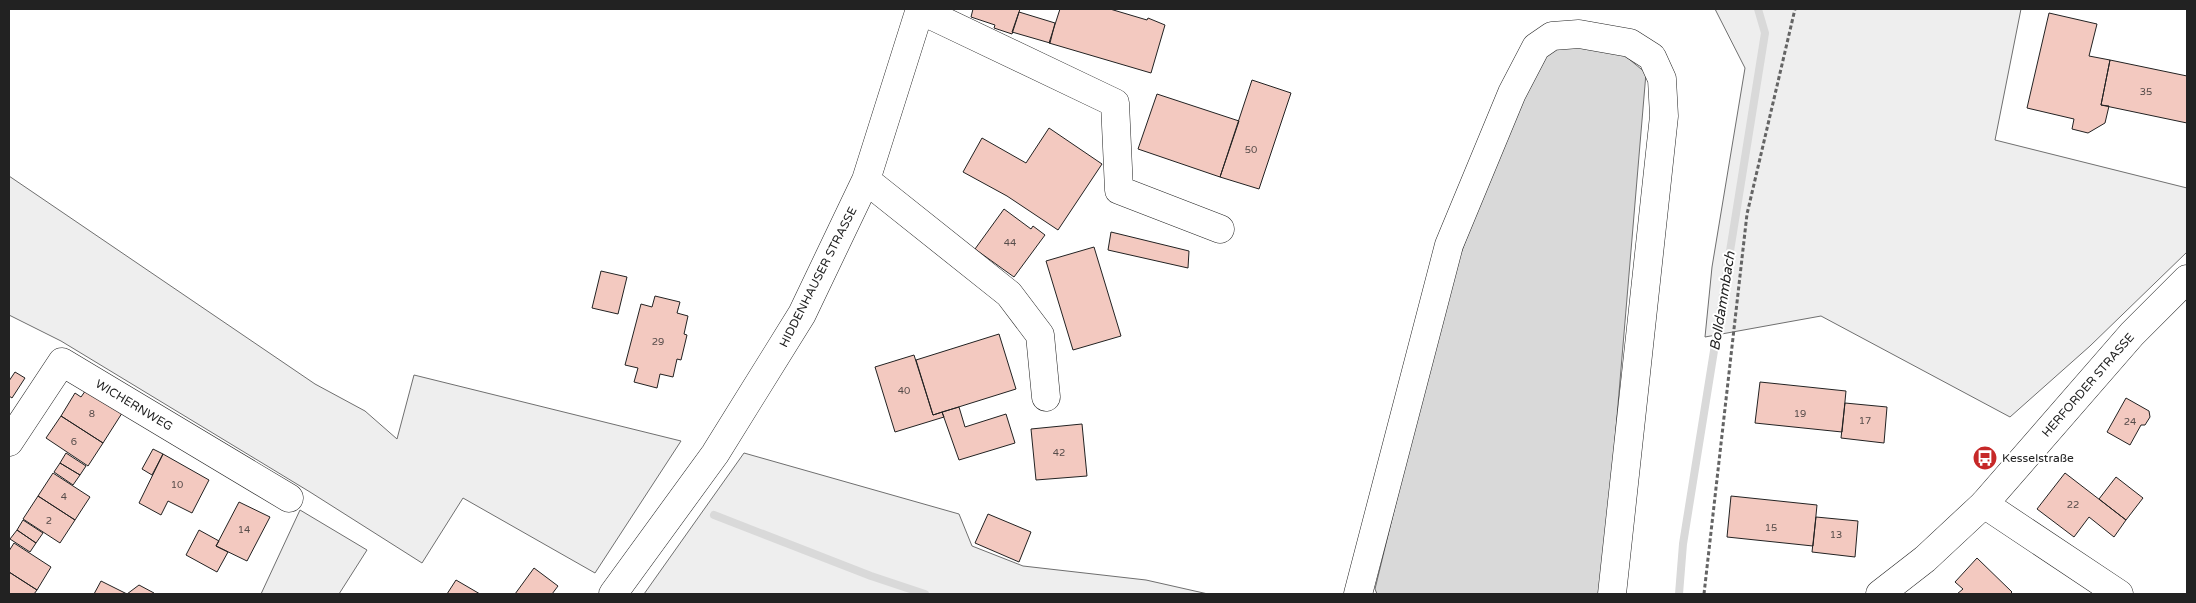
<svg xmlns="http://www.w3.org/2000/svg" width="2196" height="603" viewBox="0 0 2196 603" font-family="'Varela Round',sans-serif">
<rect width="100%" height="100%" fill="#fff"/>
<path fill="#eee" stroke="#6f6f6f" d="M1715 9H2021L1995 140 2187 188V252L2090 346 2010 417 1821 316 1705 337 1712 267 1745 68Z
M9 176 315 384 365 411 397 439 414 375 681 441 595 573 463 498 422 563 310 492 61 341 9 315Z
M744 453 959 514 972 546 1023 566 1146 580 1208 594H644Z
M300 510 367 550 339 594H261Z"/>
<path fill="#d9d9d9" stroke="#6f6f6f" d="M1570 44 1624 55 1646 73 1602 594H1377L1375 589 1447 292 1491 170 1544 54Z"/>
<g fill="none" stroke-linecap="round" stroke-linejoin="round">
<path stroke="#d9d9d9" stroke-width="8" d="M714 515 871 576 925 594
M1679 594 1683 544 1765 33 1758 9"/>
</g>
<path fill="#f3c9c0" stroke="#222" d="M973 9H1020L1012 34 994 28 995 25 971 17Z
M1060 9H1110L1147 20 1148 18 1165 25 1151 73 1049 43Z
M1019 12 1055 23 1050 43 1012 32Z
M2049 13 2097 24 2089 56 2110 60 2101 105 2109 106 2105 123 2088 133 2072 129 2074 119 2027 108Z
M2110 60 2187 76V123L2101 105Z
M1252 80 1291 93 1259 189 1220 177Z
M1157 94 1239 121 1220 177 1138 149Z
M1049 128 1102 164 1058 230 1007 196 963 172 982 138 1026 163Z
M1004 209 1031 229 1033 226 1045 235 1014 277 975 249Z
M1111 232 1189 251 1188 268 1108 250Z
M1094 247 1121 336 1073 350 1046 261Z
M601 271 627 277 618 314 592 308Z
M655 296 680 302 677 313 688 316 684 334 687 335 681 360 677 359 673 377 660 374 657 388 634 382 638 368 625 365 641 304 652 307Z
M999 334 1016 389 933 415 916 360Z
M914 355 933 415 942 412 944 417 895 432 875 367Z
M15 372 25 378 12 398 9 396V381Z
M1760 382 1846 391 1842 432 1755 423Z
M88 387 124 410 103 443 61 416 75 393 81 397Z
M2126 398 2149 411 2150 417 2145 425H2141L2130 445 2107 432Z
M1845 403 1887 407 1884 443 1841 438Z
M959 407 965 427 1006 414 1015 443 959 460 942 412Z
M61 416 103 443 88 466 46 438Z
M1082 424 1087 476 1036 480 1031 429Z
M153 449 163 454 152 475 142 469Z
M66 453 86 466 80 475 60 463Z
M163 454 209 480 192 513 168 501 161 515 139 503Z
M60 463 80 475 73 485 54 472Z
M53 473 90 497 75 520 38 496Z
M2065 473 2126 520 2114 537 2089 517 2074 537 2037 509Z
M2116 477 2143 498 2126 520 2099 499Z
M38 496 75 520 60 543 23 519Z
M1731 496 1817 505 1813 546 1727 537Z
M239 502 270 517 247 561 216 546Z
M988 514 1031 532 1019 562 975 543Z
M1816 517 1858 521 1855 557 1812 552Z
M23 520 43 533 36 543 17 530Z
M17 530 36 543 30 552 10 539Z
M199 530 219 541 216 546 228 552 217 572 186 555Z
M14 543 51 567 37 590 9 572V551Z
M1977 558 2012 592 2010 594H1957L1963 589 1955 582Z
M534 568 558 586 552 594H515Z
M9 572 37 590 34 594H9Z
M456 580 480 594H447Z
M101 581 127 594 139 585 154 593 153 594H94Z"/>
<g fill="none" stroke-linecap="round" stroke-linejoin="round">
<defs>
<path id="minor" d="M920 10 1115 103 1119 190 1220 229
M866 180 1009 294 1040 335 1046 397
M9 442 62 362 289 498
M1984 504 2119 594
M613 594 715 454 802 314 866 180 920 9
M1358 594 1449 245 1512 93 1536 47 1552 36 1579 34 1630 43 1652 57 1662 79 1664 116 1612 594"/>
<path id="major" d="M1880 594 1925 559 1984 504 2132 334 2187 279"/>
</defs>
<use href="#minor" stroke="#222" stroke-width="29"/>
<use href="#major" stroke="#222" stroke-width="29"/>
<path stroke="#646464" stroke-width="3" stroke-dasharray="4 2.5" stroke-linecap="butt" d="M1704 594 1747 214 1795 9"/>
<use href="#minor" stroke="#fff" stroke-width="28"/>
<use href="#major" stroke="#fff" stroke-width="28"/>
</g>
<defs>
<symbol id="bus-disc" viewBox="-11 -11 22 22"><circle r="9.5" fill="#c62828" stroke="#fff"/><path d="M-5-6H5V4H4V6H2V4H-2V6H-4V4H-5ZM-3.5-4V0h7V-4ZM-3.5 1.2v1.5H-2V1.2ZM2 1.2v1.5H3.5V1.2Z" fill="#fff"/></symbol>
</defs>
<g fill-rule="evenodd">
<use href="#bus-disc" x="1971" y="444" width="28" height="28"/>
</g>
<g text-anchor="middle" stroke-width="4" stroke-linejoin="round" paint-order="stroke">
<g font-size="10" fill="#564c4a">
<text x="2146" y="95">35</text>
<text x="1251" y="153">50</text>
<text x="1010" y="246">44</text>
<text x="658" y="345">29</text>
<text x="904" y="394">40</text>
<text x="92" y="417">8</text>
<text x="1800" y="417">19</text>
<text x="1865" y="424">17</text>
<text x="2130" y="425">24</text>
<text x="74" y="445">6</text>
<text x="1059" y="456">42</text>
<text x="177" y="488">10</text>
<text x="64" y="500">4</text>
<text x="2073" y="508">22</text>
<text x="49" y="524">2</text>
<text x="1771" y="531">15</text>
<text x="244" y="533">14</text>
<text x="1836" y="538">13</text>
</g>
<g font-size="12" fill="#222" stroke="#fff">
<text transform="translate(818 277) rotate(-63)" y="4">HIDDENHAUSER STRASSE</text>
<text transform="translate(2088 385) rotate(-49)" y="4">HERFORDER STRASSE</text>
<text transform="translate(134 405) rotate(31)" y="4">WICHERNWEG</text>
</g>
<g font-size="12" fill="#222" stroke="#fff" text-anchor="start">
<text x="2002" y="462">Kesselstraße</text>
</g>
<g font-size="14" font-style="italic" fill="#222" stroke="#fff">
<text transform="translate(1722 301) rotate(-81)" y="5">Bolldammbach</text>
</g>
</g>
<rect width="2196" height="603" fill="none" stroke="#222222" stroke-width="20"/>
</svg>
